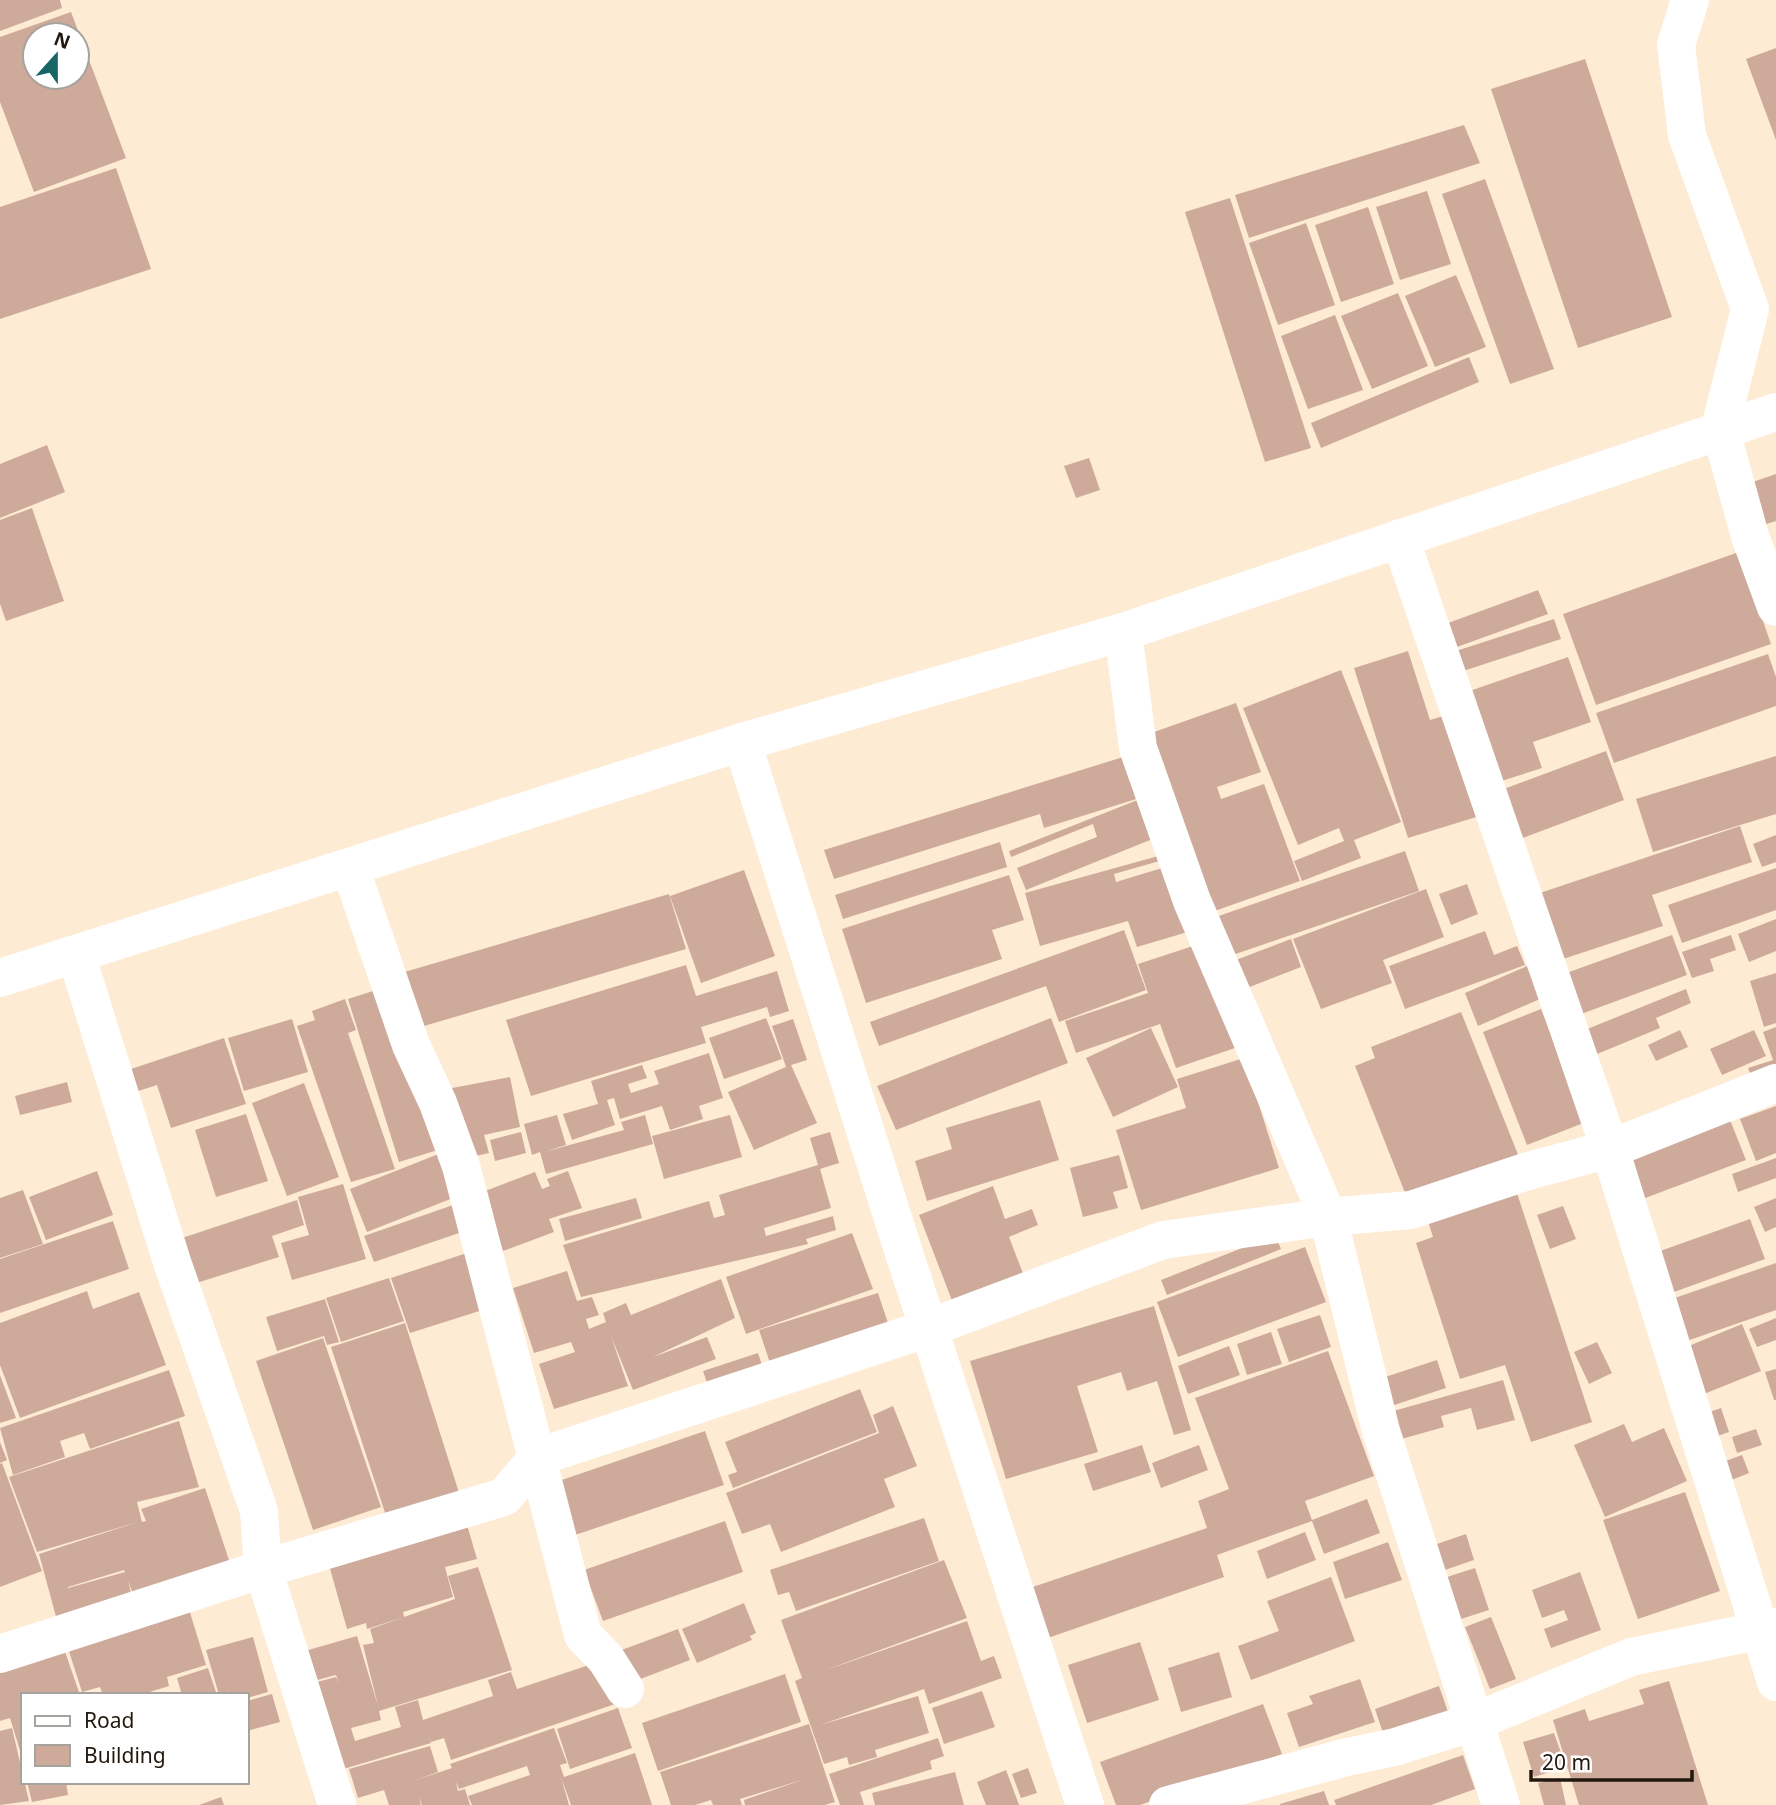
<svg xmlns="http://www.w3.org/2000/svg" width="1776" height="1805" viewBox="0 0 1776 1805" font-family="'Noto Sans',sans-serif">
<rect width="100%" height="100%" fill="#feebd4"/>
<path fill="#ceaa9a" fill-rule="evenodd" d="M0 0H60L62 8 0 31Z
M71 12 126 158 34 192 0 102V37ZM35 35H77V77H35Z
M1776 48V140L1746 59Z
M1585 59 1672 317 1578 348 1491 89Z
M1464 125 1480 163 1249 238 1235 195Z
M116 168 151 269 0 319V207Z
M1485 179 1554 369 1510 384 1442 194Z
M1427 191 1451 264 1400 280 1376 207Z
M1230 198 1311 448 1265 462 1185 212Z
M1368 207 1394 284 1341 302 1315 225Z
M1306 223 1335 305 1278 325 1249 243Z
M1456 275 1486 347 1435 367 1405 296Z
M1398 293 1428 366 1372 389 1341 316Z
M1335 315 1363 390 1308 409 1281 336Z
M1469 357 1479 382 1321 448 1311 423Z
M47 445 65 492 0 518V464Z
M1089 458 1100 490 1076 498 1064 466Z
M1776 474V521L1750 529 1738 487Z
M32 508 64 601 6 621 0 604V520Z
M1739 552 1771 644 1596 705 1563 614Z
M1538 590 1548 614 1457 647 1448 623Z
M1554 619 1561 639 1457 673 1450 653Z
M1408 651 1430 720 1450 714 1483 815 1408 838 1354 668Z
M1768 654 1776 677V706L1614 763 1596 713Z
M1568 657 1591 722 1533 742 1542 768 1489 785 1458 695Z
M1341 670 1401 822 1354 840 1361 858 1302 881 1294 861 1344 841 1339 828 1298 845 1243 708Z
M1236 703 1261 772 1217 787 1221 799 1264 784 1300 881 1206 914 1140 737Z
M1606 751 1624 800 1512 842 1493 793Z
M1136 753 1149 795 1044 828 1040 814 834 879 824 850Z
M1776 756V814L1653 852 1636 799Z
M1150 795 1165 834 1026 890 1017 868 1097 837 1093 824 1011 857 1009 851Z
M1740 826 1752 862 1652 895 1663 926 1554 962 1531 896Z
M1776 835V862L1762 867 1753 844Z
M1000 842 1007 867 843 919 835 895Z
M1405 851 1419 891 1224 958 1210 919Z
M1169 853 1170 858 1114 874 1116 882 1172 865 1191 931 1137 947 1128 921 1040 946 1025 893Z
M1776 868V910L1682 943 1668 905Z
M744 870 775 956 701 983 670 896Z
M1009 875 1024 920 992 930 1002 959 866 1003 842 929Z
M1467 884 1478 914 1451 925 1439 894Z
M1426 889 1444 937 1383 960 1392 983 1321 1009 1293 939Z
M669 894 686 949 407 1031 391 976Z
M1776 919V951L1749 962 1738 934Z
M1124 930 1146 990 1059 1022 1046 986 879 1046 870 1022Z
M1485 931 1494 955 1517 946 1525 965 1405 1009 1389 966Z
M1672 935 1687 975 1573 1017 1558 976Z
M1731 935 1736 950 1710 959 1714 971 1692 978 1682 952Z
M1291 939 1301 967 1247 988 1236 960Z
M1199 944 1235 1048 1176 1068 1160 1024 1076 1053 1065 1021 1148 993 1138 964Z
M686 965 696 996 777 971 789 1011 770 1017 767 1007 701 1027 706 1043 531 1096 506 1020Z
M1527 966 1540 999 1478 1026 1465 993Z
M1776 973V1023L1764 1027 1750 981Z
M389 986 441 1149 399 1162 348 999Z
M1686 989 1691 1003 1656 1018 1660 1028 1585 1059 1575 1034Z
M345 999 356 1030 348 1033 395 1169 351 1182 297 1026 315 1020 312 1011Z
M1541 1009 1586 1122 1527 1145 1483 1032Z
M1461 1012 1525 1172 1409 1203 1355 1066 1375 1058 1371 1047Z
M766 1018 782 1059 724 1079 709 1038Z
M1051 1018 1068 1063 896 1130 877 1086Z
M292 1019 308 1072 244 1091 228 1038Z
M793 1019 807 1060 791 1065 817 1123 754 1150 728 1092 786 1067 772 1026Z
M1776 1027V1079L1755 1086 1748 1068 1773 1060 1763 1032Z
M1151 1028 1178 1087 1113 1117 1086 1058Z
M1680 1030 1688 1047 1656 1061 1648 1045Z
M1754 1030 1766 1056 1722 1075 1710 1049Z
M224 1038 246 1104 171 1128 157 1085 129 1094 122 1072Z
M709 1053 723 1098 699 1106 703 1119 670 1130 662 1106 620 1119 614 1098 607 1100 615 1125 572 1140 563 1114 598 1104 591 1081 642 1065 647 1078 628 1084 631 1093 659 1084 654 1071Z
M1244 1058 1279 1168 1141 1210 1116 1130 1186 1108 1177 1079Z
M510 1077 520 1127 484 1135 489 1153 462 1159 447 1089Z
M67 1082 72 1102 20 1115 15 1096Z
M304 1083 339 1177 287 1196 252 1103Z
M1040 1100 1059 1160 927 1201 915 1161 952 1149 946 1128Z
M1776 1106V1153L1756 1161 1740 1119Z
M246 1114 268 1181 216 1197 195 1130Z
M557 1115 566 1145 544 1152 624 1130 621 1122 645 1115 653 1144 546 1174 540 1152 532 1155 524 1124Z
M730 1115 742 1157 664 1179 652 1136Z
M1728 1115 1746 1160 1640 1200 1623 1156Z
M521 1132 526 1153 495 1161 490 1140Z
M830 1132 839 1163 820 1169 831 1208 764 1228 766 1236 833 1216 836 1230 806 1239 808 1244 581 1297 563 1245 709 1201 714 1218 725 1215 719 1195 818 1165 810 1138Z
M441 1153 458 1196 367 1232 350 1189Z
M1119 1155 1128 1188 1113 1192 1118 1208 1083 1217 1070 1168Z
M1776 1158V1178L1738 1192 1732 1174Z
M97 1171 113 1215 46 1240 29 1197Z
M568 1171 582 1208 549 1219 554 1232 503 1251 480 1193 535 1172 542 1189 550 1186 547 1179Z
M343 1184 366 1259 292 1280 281 1243 309 1235 298 1197Z
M1514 1184 1592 1422 1531 1442 1505 1365 1460 1379 1416 1243 1433 1237 1425 1212Z
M993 1186 1005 1219 1032 1209 1038 1225 1009 1237 1024 1276 953 1303 919 1215Z
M23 1190 43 1244 0 1258V1198Z
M636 1198 642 1218 565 1241 559 1219Z
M1776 1198V1227L1765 1232 1754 1207Z
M297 1200 304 1225 272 1236 279 1257 190 1285 176 1240Z
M456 1204 465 1231 374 1262 364 1236Z
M1563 1206 1576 1239 1550 1249 1537 1215Z
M1750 1219 1765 1259 1663 1296 1649 1255Z
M113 1221 129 1269 0 1313V1259Z
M852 1233 873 1289 746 1334 726 1277Z
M1275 1235 1281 1249 1167 1295 1161 1280Z
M1305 1247 1326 1302 1178 1357 1157 1302Z
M473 1251 492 1307 410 1333 391 1278Z
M1776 1263V1310L1681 1343 1666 1301Z
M567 1271 577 1301 592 1297 599 1315 586 1319 589 1329 606 1322 603 1313 626 1303 631 1315 721 1279 735 1318 653 1357 707 1337 716 1359 633 1390 611 1336 628 1386 554 1409 539 1364 575 1352 571 1342 534 1353 513 1288Z
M389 1278 404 1321 341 1342 326 1298Z
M87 1291 93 1309 139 1292 166 1365 20 1418 0 1365V1323Z
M878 1293 890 1329 771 1366 759 1330Z
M325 1299 339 1342 327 1345 324 1336 277 1351 266 1317Z
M1154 1306 1191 1430 1174 1435 1157 1381 1127 1391 1121 1372 1077 1386 1098 1452 1006 1479 970 1361Z
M1320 1315 1331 1347 1289 1362 1277 1329Z
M1776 1318V1340L1757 1347 1749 1329Z
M405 1323 461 1499 388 1522 331 1347Z
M1742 1324 1761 1371 1699 1396 1679 1350Z
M1271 1332 1282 1364 1247 1375 1237 1344Z
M323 1338 381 1507 313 1530 256 1361Z
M1597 1342 1612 1373 1589 1384 1574 1352Z
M1229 1346 1240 1375 1188 1394 1178 1366Z
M1328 1351 1374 1476 1305 1501 1312 1520 1367 1499 1380 1533 1324 1554 1312 1521 1217 1555 1224 1577 1042 1640 1024 1590 1207 1528 1198 1501 1229 1489 1195 1398Z
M758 1353 765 1374 710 1391 703 1371Z
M1437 1360 1446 1388 1385 1408 1376 1380Z
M1776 1369V1400H1774L1765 1372Z
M169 1370 185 1416 90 1449 84 1433 60 1441 65 1457 13 1475 0 1428Z
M0 1375 16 1418 0 1423Z
M1503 1380 1515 1420 1477 1430 1471 1408 1441 1416 1444 1427 1391 1442 1383 1414Z
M860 1389 877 1432 733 1488 728 1475 737 1472 725 1442Z
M893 1406 917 1466 884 1479 895 1507 781 1552 770 1524 742 1534 726 1493 879 1433 873 1415Z
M1721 1408 1729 1432 1706 1440 1698 1416Z
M179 1421 199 1487 137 1502 142 1522 146 1521 141 1509 205 1488 232 1569 135 1599 128 1581 134 1604 58 1624 39 1554 138 1522 37 1552 9 1477ZM124 1570 125 1572 68 1588V1587Z
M1624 1424 1632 1442 1664 1428 1687 1481 1605 1517 1574 1445Z
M1756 1429 1762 1445 1737 1453 1732 1437Z
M705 1431 724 1485 575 1535 556 1482Z
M0 1442 7 1460 0 1463Z
M1142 1445 1151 1472 1093 1491 1084 1464Z
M1199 1445 1208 1470 1161 1488 1152 1463Z
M1742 1455 1749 1473 1719 1485 1712 1466Z
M2 1463 42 1571 0 1587V1464Z
M1685 1492 1720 1591 1638 1619 1603 1520Z
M465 1518 477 1559 445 1567 453 1597 403 1612 404 1617 367 1629 366 1623 347 1629 327 1558Z
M924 1518 939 1561 796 1611 789 1592 778 1595 770 1570Z
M725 1521 743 1572 603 1621 584 1570Z
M1305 1532 1316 1560 1267 1579 1257 1551Z
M1466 1534 1474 1560 1442 1571 1434 1545Z
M1388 1542 1402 1580 1345 1599 1333 1562Z
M944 1560 967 1618 823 1671 967 1621 981 1661 994 1656 1002 1678 929 1704 924 1689 820 1725 918 1696 929 1733 875 1750 877 1757 849 1765 847 1757 824 1764 795 1681 802 1678 781 1620Z
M478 1567 512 1670 379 1711 381 1720 351 1728 355 1741 401 1727 395 1707 418 1700 423 1720 493 1696 488 1680 511 1672 517 1689 604 1660 618 1703 451 1760 444 1738 431 1742 428 1734 431 1743 340 1770 313 1683 336 1677 339 1684 336 1675 306 1683 298 1653 357 1636 378 1706 363 1645 374 1643 370 1629 455 1599 448 1576Z
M1475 1568 1489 1610 1461 1619 1447 1577Z
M1580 1572 1601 1630 1551 1648 1544 1629 1568 1620 1564 1610 1542 1618 1532 1590Z
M1331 1577 1355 1641 1251 1680 1238 1646 1279 1631 1267 1601Z
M744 1603 756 1633 750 1636 752 1640 697 1663 682 1629Z
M189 1609 206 1665 167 1677 169 1686 140 1695H103L100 1687 82 1692 67 1645Z
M1491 1617 1516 1679 1490 1689 1465 1627Z
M678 1629 690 1660 630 1683 619 1651Z
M253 1637 268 1692 247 1698V1695H228L227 1690V1695H219L206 1650Z
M1140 1642 1159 1700 1087 1723 1068 1665Z
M62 1643 80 1695H23L22 1757 10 1718 0 1721V1664Z
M1219 1652 1232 1697 1181 1712 1168 1668Z
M208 1668 217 1695H182L177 1678Z
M785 1674 801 1722 658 1771 642 1723Z
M1360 1679 1375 1722 1299 1747 1287 1713 1313 1704 1309 1696Z
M1669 1681 1708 1805H1579L1553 1720 1585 1709 1589 1721 1644 1704 1639 1690Z
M1439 1686 1448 1712 1383 1733 1375 1709Z
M982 1691 995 1727 944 1744 932 1708Z
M272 1694 280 1722 247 1731V1701Z
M1263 1704 1282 1754 1140 1805H1116L1100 1762Z
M618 1708 632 1748 570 1769 557 1729Z
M809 1724 835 1802 825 1805H745L744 1800 805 1779 740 1799 742 1805H713L711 1800 695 1805H671L660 1772Z
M12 1728 29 1801 0 1805V1731Z
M554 1728 567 1763 560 1765 564 1777 635 1753 652 1805H571L561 1777 569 1805H472L468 1796 530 1775 527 1766 459 1789 456 1782 458 1791 465 1789 470 1805H422L419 1797 421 1805H389L384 1790 358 1798 349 1769 430 1746 438 1772 413 1781 452 1768 450 1764Z
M1554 1733 1566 1767 1534 1777 1523 1742Z
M938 1738 944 1756 930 1761 932 1769 860 1792 864 1805H840L829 1774Z
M1463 1755 1475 1789 1431 1805H1336L1334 1800Z
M1028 1768 1037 1793 1021 1798 1012 1774Z
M1006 1770 1019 1805H986L977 1782Z
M955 1772 964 1805H875L872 1793Z
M1560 1778 1566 1805H1544L1538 1783Z
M27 1782H66L68 1795 32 1802Z
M1324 1791 1329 1805H1280V1804Z
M221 1797 224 1805H199Z"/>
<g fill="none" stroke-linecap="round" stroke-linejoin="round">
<path stroke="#fff" stroke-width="38" d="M1690 0 1676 45 1687 135 1750 309 1720 428 1750 536 1776 607
M1400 538 1610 1149 1776 1682
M1123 632 1138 748 1192 901 1328 1217 1381 1431 1501 1805
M742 742 904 1253 1085 1805
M350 867 411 1045 438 1103 461 1166 583 1635 606 1659 625 1689
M0 978 742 742 1123 632 1776 412
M0 1654 263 1569 259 1511 172 1262 76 954
M337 1805 263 1569 504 1497 538 1457 929 1328 1163 1240 1328 1217 1411 1210 1525 1172 1610 1149 1776 1083
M1168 1805 1347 1757 1395 1747 1474 1722 1631 1657 1776 1627"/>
</g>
<rect x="21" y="1693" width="228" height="91" fill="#ffffff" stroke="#a6a39f" stroke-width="2"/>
<rect x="35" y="1716" width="35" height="10" fill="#ffffff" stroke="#a6a39f" stroke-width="2"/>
<text x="84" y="1728" font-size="21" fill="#21180e">Road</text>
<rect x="35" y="1745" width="35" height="21" fill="#ceaa9a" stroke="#a6a39f" stroke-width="2"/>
<text x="84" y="1763" font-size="21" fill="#21180e">Building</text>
<g transform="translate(56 56) rotate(21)"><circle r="33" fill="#ffffff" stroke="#a6a39f" stroke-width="2"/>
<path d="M0-5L12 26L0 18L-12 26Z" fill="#186665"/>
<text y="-10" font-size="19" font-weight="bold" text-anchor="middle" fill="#21180e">N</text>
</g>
<path d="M1531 1770v10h161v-10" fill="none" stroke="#21180e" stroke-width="3.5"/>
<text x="1542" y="1770" font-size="21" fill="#21180e" stroke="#ffffff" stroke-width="5" paint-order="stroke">20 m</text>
</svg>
